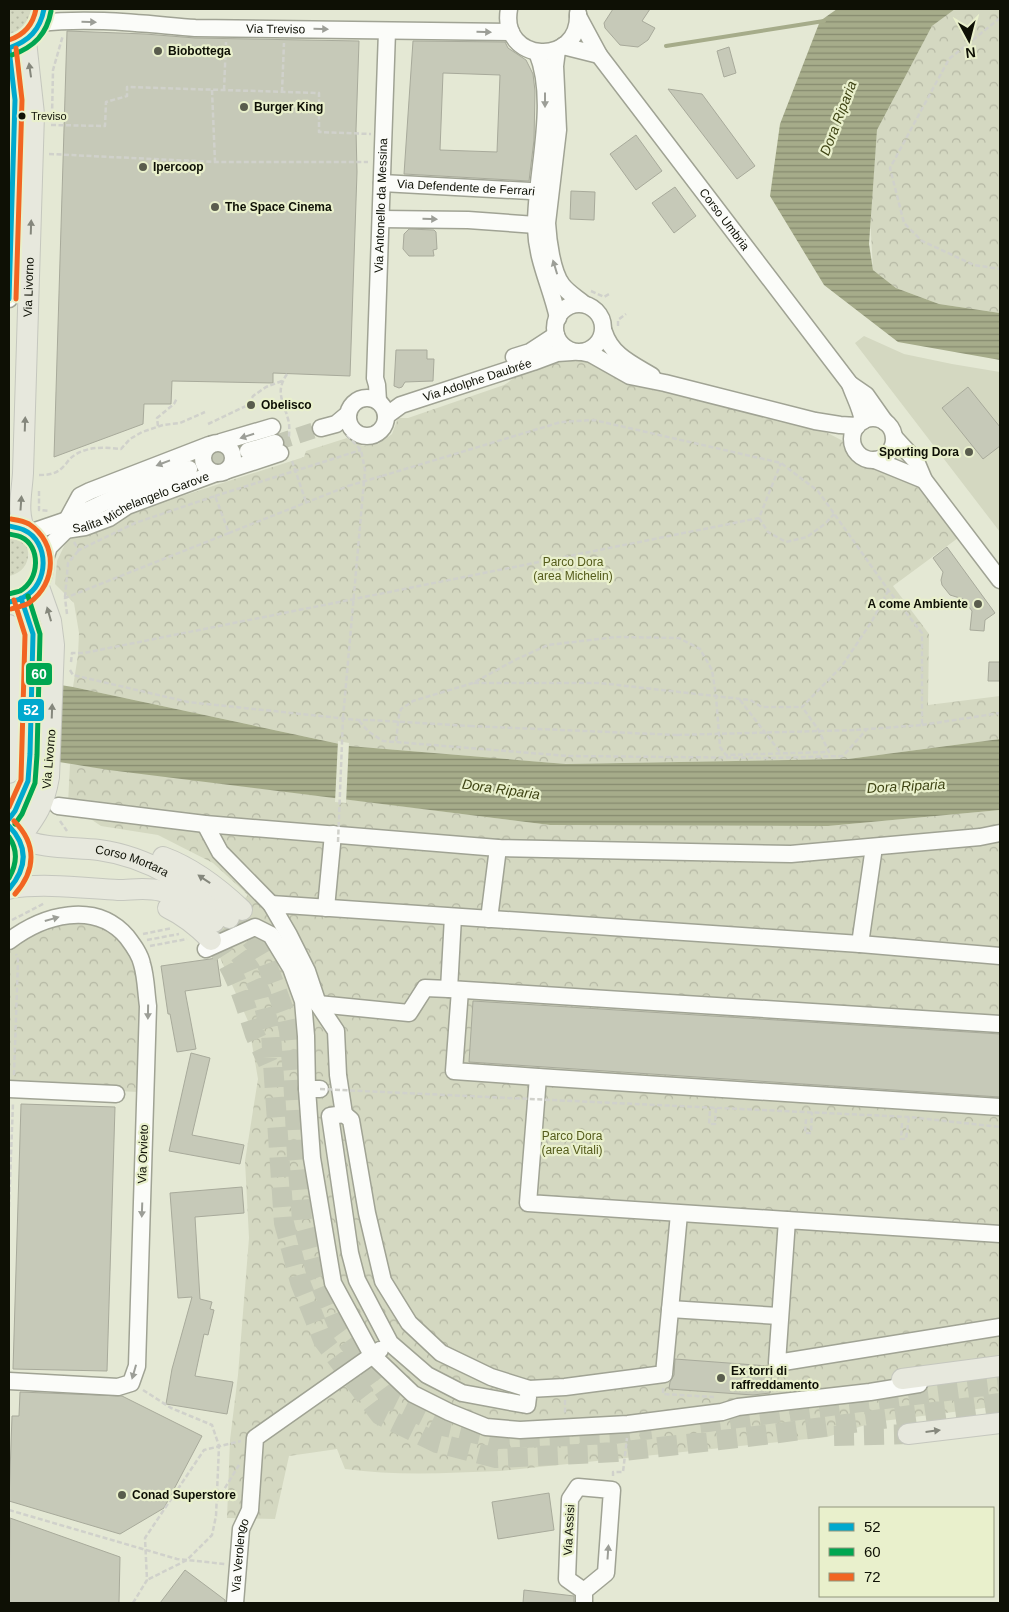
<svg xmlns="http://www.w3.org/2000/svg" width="1009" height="1612" viewBox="0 0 1009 1612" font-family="Arial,sans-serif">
<defs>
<pattern id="grass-dots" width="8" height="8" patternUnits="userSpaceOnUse" patternTransform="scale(1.25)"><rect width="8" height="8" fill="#d4d8c1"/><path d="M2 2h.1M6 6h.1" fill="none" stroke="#b5b8a4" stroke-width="1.8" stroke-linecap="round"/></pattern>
<pattern id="park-crowns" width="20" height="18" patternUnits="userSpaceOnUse" patternTransform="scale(1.25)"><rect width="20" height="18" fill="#d4d8c1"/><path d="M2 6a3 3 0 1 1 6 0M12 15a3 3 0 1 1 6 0" fill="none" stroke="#b5b8a4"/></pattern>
<pattern id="water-rules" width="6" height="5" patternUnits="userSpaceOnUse" patternTransform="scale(1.25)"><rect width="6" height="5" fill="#a6ac8a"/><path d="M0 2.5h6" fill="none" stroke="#868b6f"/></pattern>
</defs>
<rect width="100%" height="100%" fill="#e4e8d4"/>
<path fill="url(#grass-dots)" d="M9 9H31V10C28 22 21 31 9 34Z
M9 529C33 537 36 570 9 576Z"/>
<path fill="url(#park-crowns)" d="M954 9H1000V313L939 304 896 288 873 270 870 216 877 130 932 26Z
M575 358 589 360 632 384 824 431 843 441 858 458 867 463 905 472 958 538 893 586 929 634 928 705 1000 696V739L848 759 566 764 349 746 73 687 78 655 79 633 74 603 55 584 57 561 66 542 80 533 135 511 304 457 306 451 347 438 363 446 378 444 392 434 398 418H408L504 385C511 381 514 377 520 372 532 363 560 359 575 358Z
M70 764 550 825 828 826 1000 810V1406L875 1422 827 1437 500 1471C449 1473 396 1476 345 1469L337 1449 289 1456 275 1519 227 1518 230 1440 238 1375 249 1238 245 1161 258 1079 248 1021 210 935 248 895 213 863 158 835 101 826 68 804Z
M68 919 108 925 137 964 144 1003 138 1092 9 1086V946L15 941Z"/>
<path fill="#d4d8c1" d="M864 336 904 354 952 364 1000 372V532L855 343Z"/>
<path fill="url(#water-rules)" d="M837 9H955L932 26 877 130 869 244 873 270 896 288 939 304 1000 313V360L898 342 824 285 770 196 780 124 820 21Z
M9 677 73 687 349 746 566 764 848 759 1000 739V810L828 826 550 825 109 770 9 754Z"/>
<path fill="#e4e8d4" d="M338 741 349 743 346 803 335 802Z"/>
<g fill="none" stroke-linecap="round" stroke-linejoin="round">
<path stroke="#a6ac8a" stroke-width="4" d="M666 46 824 21"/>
</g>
<path fill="#c6c9b8" stroke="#a8aa9b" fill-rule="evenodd" d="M613 9H650L642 21 655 28 648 40 638 47 620 45 605 28 604 23Z
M67 31 145 34 195 38 359 41 356 130 357 172 350 376 273 373V383L172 381 171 404H144L143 424 54 457Z
M413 41 505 42 508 48 526 60 533 74 535 91 534 140 529 181 404 174ZM443 73 500 75 497 152 440 150Z
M729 47 736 73 724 77 717 51Z
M668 89 702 94 755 166 737 179Z
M636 135 662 171 636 190 610 154Z
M675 187 696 216 674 233 652 203Z
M571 191 595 192 594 220 570 219Z
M409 229 434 230 436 232 437 249 433 250 434 256H409L403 249 404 234Z
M396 350H427V359H434L433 381 405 382 402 387 399 388 394 386Z
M968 387 1000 427V446L983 459 942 408Z
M947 547 995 613 985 620 984 631 970 630 972 611 963 599 950 595 942 585 941 580 943 572 933 558Z
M989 662H1000V681H988Z
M217 958 221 986 185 991 196 1049 177 1052 170 1014H168L161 966Z
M473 1001 1000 1034V1097L469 1062Z
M191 1053 210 1058 192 1135 244 1145 240 1164 169 1151Z
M21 1104 115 1107 107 1371 13 1369Z
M242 1187 244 1213 195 1217 200 1299 212 1302 210 1309 214 1310 208 1335 204 1334 195 1376 233 1382 227 1414 166 1404 172 1369 192 1297 178 1298 170 1193Z
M675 1359 768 1366 772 1371 770 1393 753 1395 669 1389 670 1382 674 1375Z
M20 1392 122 1396 202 1436 164 1508 120 1534 9 1501 12 1416H19Z
M549 1493 554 1530 498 1539 492 1502Z
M10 1518 120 1557 119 1603H9Z
M185 1570 225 1600V1603H160Z
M524 1590 574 1596V1603H523Z"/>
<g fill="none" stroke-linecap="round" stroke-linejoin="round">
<path stroke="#c4c8b5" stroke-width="16" stroke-dasharray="16 8" stroke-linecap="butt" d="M275 443 321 428
M189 469 248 451"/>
<path stroke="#c4c8b5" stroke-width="20" stroke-dasharray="20 10" stroke-linecap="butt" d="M229 918 245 932 256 945 266 962 285 1013 289 1031 293 1075 297 1157 302 1220 317 1276 340 1331 392 1401 443 1426 498 1439 614 1434 651 1429
M222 930 250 969 261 994 271 1034 284 1223 300 1282 323 1340 380 1415 437 1443 496 1458 616 1452 764 1435 1000 1403
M211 940C235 967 244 1001 255 1035 259 1044 264 1054 268 1063
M700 1423 1000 1384
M834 1436 908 1434"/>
<defs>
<g id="minor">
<path d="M509 9C499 63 581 68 578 13"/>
<path id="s1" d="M578 16 599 55 850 384 866 395 885 422"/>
<path id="s2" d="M40 23C92 17 144 24 195 28L511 32"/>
<path d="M563 46 599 55"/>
<path d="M9 49 15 100 9 299"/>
<path d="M557 50 555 66 558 130 547 223C548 240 552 272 562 285 568 293 577 298 584 304"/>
<path d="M537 52C558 103 535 174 536 228 537 261 551 286 558 318"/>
<path id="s3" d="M382 183 530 191 538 192 547 196"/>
<path d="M381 219 468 220 536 225 546 223"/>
<circle cx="579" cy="328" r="24"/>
<path d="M604 332C611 355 632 364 652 376"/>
<path d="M582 352 591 354 630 376 665 383 815 421 840 425 857 426"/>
<path d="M514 357 530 352 556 335"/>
<path d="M850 384C854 396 861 408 863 421"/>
<circle cx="367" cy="417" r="19"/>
<path id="s4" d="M378 401 377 385 375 378 387 31"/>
<path id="s5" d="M386 416 401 405 533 362 557 353 572 352"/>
<circle cx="873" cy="439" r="21"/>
<path d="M321 428 336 424 348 414"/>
<path d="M894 437 916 461 924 480 1000 580"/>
<path d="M221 442 272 427"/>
<circle cx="218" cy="458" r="15"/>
<path d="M248 451 275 443"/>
<path d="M875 460 924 480"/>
<path d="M228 470 280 453"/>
<path d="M67 520 80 496 90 491 209 445"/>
<path id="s6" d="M65 530 85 527 109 518 127 506 216 473"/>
<path d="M29 533 67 520 135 488 189 469"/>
<path d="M44 562 49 547 73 523"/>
<path d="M58 806 205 824 498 848 791 854 980 837 1000 833"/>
<path d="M9 819 15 811 25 790 28 781 30 754 33 634 21 598"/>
<path d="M205 824 220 852 271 904"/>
<path d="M326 908 333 834"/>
<path d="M453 917 449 989 1000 1024"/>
<path d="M489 919 498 848"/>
<path d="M9 941C43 915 95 900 127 937 133 945 140 954 142 964 146 977 146 992 148 1006L137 1366 131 1383 118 1387 9 1381"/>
<path d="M860 944 874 847"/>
<path d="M206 949 255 927 271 935 291 968 303 1001 306 1036 307 1089H320"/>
<path d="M460 990 454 1071 538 1077 528 1203 787 1220"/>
<path d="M318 1004 409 1013 425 988 449 989"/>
<path d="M538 1077 1000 1107"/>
<path d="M9 1089 116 1094"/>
<path d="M307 1089 312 1158 333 1283 372 1355 413 1394 449 1412 486 1427 520 1430 628 1424 722 1412 738 1407 870 1392 919 1384"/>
<path d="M344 1114 351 1120 367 1213 383 1281 409 1323 441 1353 491 1377 529 1389"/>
<path d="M679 1214 664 1374 565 1387 529 1389 527 1405 462 1393 427 1375 390 1343 357 1280 350 1253 330 1116 344 1114 338 1075 336 1031 318 1004 307 971 289 935 271 904 860 944 1000 956"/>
<path d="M1000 1234 787 1220 777 1363 1000 1327"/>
<path d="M670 1309 779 1316"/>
<path id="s7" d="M235 1603 241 1529 250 1510 255 1438 380 1350"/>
<path d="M584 1603V1591L606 1573 612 1490 578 1487 570 1499 567 1579 584 1591"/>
</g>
<g id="major">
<path d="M9 48C29 42 41 30 44 9"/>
<path id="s8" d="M26 532C16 514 22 492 23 473L34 114 26 41"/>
<path id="s9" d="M38 584 51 621 54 645 49 777C44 806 36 816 20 838 41 849 74 847 99 850 150 857 191 885 229 918"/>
<path d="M9 602C39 599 55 562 35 539 30 532 22 530 15 527"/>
<path d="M9 625 13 647 9 773"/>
<path d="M9 826C29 843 28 871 9 889"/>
<path d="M163 857C193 868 219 888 242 910"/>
<path d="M10 888C45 883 83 888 118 890 132 890 147 887 161 891 180 896 199 908 214 922"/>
<path d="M168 908C185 916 198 927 211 940"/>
<path d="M902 1379 1000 1366"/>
<path d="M908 1434 1000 1423"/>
</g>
</defs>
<use href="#minor" stroke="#a0a394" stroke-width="19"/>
<use href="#major" stroke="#c5c7be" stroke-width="22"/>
<path stroke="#d0d1cb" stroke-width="2.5" stroke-dasharray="5 2.5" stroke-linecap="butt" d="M1000 18 949 59 890 168 904 223 922 241 974 265 1000 269
M212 90 215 162
M224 90 226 42
M282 92 284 43
M52 116 53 70 63 35
M51 125 105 126 106 102 127 96V87L319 93V132L371 134
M49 154 215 162H368
M591 291 604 297 611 293
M618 326V320L626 314
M287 374C275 392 283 400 288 419 290 425 289 432 289 439
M208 424 248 405 253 396 266 387 282 381
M158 426 157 418 174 404 177 398
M292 461 306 502
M39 475C49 475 57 474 64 466 67 463 69 459 72 457 86 446 104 447 121 449L130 439 142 432 163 425 180 423 205 412
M382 476 561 422 594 420 781 463 818 491 889 591 922 633V725L856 730
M39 491V510L49 511
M215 496 361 450
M759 518 768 532 786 542 807 537 826 523 834 514
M74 542 79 550 135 523 215 496 229 533 348 486
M65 597 68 563 79 550
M67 614 65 598 229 533
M71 662 72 653H84L759 518 781 463
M70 670 73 675 188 702 358 720H370
M474 683H600L750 700 762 707H802
M740 700 780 752
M343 718 365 470 361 450 346 434
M359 721 369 732 383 741 568 756 771 758 843 756 867 729
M922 725 1000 713
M470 726 677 735
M396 741 399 715 401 709 413 701 473 683 515 660 548 645 616 637 679 638 700 649 712 670 716 696 720 747 726 755 829 752 818 729 802 707 842 666 872 621 888 591
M60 821 67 831
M12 920 45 903
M143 934 172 928
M147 940 179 934
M150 946 187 939
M14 1075 18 960 16 954
M710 1111 709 1124H715L716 1107
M806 1119 805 1133H811L812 1112
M902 1123 901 1139H906L909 1117
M9 1207 13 1103
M663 1388V1394L714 1397
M143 1390 171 1408 212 1425 219 1446 216 1516 212 1535 187 1560 147 1580
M565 1400V1415
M613 1476V1472H623L627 1438
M217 1501 239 1465
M9 1510 177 1559 225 1564
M133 1603 147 1580 145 1538 204 1450 241 1441"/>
<use href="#minor" stroke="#fbfcf9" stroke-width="16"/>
<use href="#major" stroke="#e7e8dd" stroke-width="20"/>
<path stroke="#d0d1cb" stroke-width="2.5" stroke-dasharray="5 2.5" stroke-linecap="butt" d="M348 486 382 476
M370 720 470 726
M677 735 856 730
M338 842 343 718
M320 1089 909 1117 1000 1127"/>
<defs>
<path id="bus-1" d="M9 48C29 41 40 30 44 9
M9 49 15 100 9 299
M9 526C14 527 20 528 24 530 50 542 49 584 24 597 20 600 14 601 9 602
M9 819 15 811 28 781 30 754 33 634 21 598
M9 826C29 847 27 868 9 889"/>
<path id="bus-2" d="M12 55C34 47 47 34 51 11
M9 534C12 535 17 535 21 537 41 546 40 580 20 591 17 592 12 593 9 594
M15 824 22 814 35 783 37 755 40 634 28 596
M9 837C18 850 17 864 9 878"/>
<path id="bus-3" d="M9 40C24 35 33 25 36 9
M16 48 22 100 16 299
M11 519C17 520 24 521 29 524 58 543 57 583 29 603 24 606 17 607 11 609
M9 807 21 780 25 635 14 600
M14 821C37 844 36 870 15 894"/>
</defs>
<use href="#bus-1" stroke="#e9f0cc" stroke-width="9"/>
<use href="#bus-2" stroke="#e9f0cc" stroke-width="9"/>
<use href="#bus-3" stroke="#e9f0cc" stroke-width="9"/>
<use href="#bus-1" stroke="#00a9ce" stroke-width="5"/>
<use href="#bus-2" stroke="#00a651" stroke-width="5"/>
<use href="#bus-3" stroke="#f26522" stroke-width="5"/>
</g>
<defs><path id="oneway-solid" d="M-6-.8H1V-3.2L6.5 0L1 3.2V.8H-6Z" transform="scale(1.25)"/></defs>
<g fill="#9c9e97">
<use href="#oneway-solid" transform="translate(89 22) rotate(1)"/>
<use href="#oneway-solid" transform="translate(321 29) rotate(1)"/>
<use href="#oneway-solid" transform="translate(484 32) rotate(2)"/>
<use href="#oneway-solid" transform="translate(545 100) rotate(90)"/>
<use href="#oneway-solid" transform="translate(430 219) rotate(1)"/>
<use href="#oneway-solid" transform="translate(555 267) rotate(-107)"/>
<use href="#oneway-solid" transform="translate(247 436) rotate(162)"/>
<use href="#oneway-solid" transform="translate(163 463) rotate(159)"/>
<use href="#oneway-solid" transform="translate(52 919) rotate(-16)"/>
<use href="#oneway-solid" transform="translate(148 1012) rotate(91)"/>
<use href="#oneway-solid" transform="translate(142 1210) rotate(92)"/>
<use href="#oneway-solid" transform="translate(134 1372) rotate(106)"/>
<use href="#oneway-solid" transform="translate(608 1552) rotate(-86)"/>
</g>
<g fill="#85877c">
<use href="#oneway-solid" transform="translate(30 70) rotate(-98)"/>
<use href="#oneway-solid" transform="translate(31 227) rotate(-88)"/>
<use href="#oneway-solid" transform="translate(25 424) rotate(-88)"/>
<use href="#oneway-solid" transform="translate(21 503) rotate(-86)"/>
<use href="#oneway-solid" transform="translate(49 614) rotate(-106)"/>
<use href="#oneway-solid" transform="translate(52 711) rotate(-88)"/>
<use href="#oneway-solid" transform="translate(204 879) rotate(-146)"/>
<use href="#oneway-solid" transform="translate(933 1431) rotate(-7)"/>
</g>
<g fill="#595c4d" stroke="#e9f0cc" stroke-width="2">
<circle cx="158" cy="51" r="5"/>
<circle cx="244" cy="107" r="5"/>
<circle cx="143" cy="167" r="5"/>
<circle cx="215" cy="207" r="5"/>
<circle cx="251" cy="405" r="5"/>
<circle cx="969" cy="452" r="5"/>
<circle cx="978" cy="604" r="5"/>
<circle cx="721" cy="1378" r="5"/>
<circle cx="122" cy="1495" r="5"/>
</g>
<circle fill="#0e1005" stroke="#e9f0cc" stroke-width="2" cx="22" cy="116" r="4.5"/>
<g text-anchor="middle" stroke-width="4.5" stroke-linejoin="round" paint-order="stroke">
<g font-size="11" fill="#0e1005" stroke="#e9f0cc" text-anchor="start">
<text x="31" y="120">Treviso</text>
</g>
<g font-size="12" fill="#0e1005" stroke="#e9f0cc">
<text dy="4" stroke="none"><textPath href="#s2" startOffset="236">Via Treviso</textPath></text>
<text dy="4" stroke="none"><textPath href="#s3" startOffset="84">Via Defendente de Ferrari</textPath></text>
<text dy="4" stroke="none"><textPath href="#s4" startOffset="196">Via Antonello da Messina</textPath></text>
<text dy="4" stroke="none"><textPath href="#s1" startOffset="251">Corso Umbria</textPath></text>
<text dy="4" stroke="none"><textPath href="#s8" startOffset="246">Via Livorno</textPath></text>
<text dy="4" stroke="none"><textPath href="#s5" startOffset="99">Via Adolphe Daubrée</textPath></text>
<text dy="4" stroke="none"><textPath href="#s6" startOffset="81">Salita Michelangelo Garove</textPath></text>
<text transform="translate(49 759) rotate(-85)" y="4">Via Livorno</text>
<text dy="4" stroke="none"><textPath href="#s9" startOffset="379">Corso Mortara</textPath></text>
<text transform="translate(143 1154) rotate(-88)" y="4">Via Orvieto</text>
<text transform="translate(569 1530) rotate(-87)" y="4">Via Assisi</text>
<text dy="4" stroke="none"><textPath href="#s7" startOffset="48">Via Verolengo</textPath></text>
</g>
<g font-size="12" font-weight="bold" fill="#0e1005" stroke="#e9f0cc" text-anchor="start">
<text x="168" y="55">Biobottega</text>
<text x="254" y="111">Burger King</text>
<text x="153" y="171">Ipercoop</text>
<text x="225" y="211">The Space Cinema</text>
<text x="261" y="409">Obelisco</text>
<text x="959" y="456" text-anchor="end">Sporting Dora</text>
<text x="968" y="608" text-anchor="end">A come Ambiente</text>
<text x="731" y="1375">Ex torri di<tspan x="731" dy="14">raffreddamento</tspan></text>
<text x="132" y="1499">Conad Superstore</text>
</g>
<g font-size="12" fill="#555c1b" stroke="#e9f0cc">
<text x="573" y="566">Parco Dora<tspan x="573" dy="14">(area Michelin)</tspan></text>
<text x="572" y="1140">Parco Dora<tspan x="572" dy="14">(area Vitali)</tspan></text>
</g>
<g font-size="14" font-style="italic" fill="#3e4313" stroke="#e9f0cc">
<text transform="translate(838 118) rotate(-69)" y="5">Dora Riparia</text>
<text transform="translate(906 786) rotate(-3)" y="5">Dora Riparia</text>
<text transform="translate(501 789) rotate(8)" y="5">Dora Riparia</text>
</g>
</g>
<g stroke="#e9f0cc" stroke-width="2">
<rect x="25" y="662" width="28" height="24" rx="5" fill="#00a651"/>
<rect x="17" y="698" width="28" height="24" rx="5" fill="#00a9ce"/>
</g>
<g font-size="14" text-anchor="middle" font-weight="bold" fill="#fff">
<text x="39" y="679">60</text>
<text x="31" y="715">52</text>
</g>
<rect width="1009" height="1612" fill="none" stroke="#0e1005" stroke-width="20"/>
<rect x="819" y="1507" width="175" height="90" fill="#e9f0cc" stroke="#91967c"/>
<rect x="829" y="1523" width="25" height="8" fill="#00a9ce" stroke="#91967c"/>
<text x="864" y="1532" font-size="15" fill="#0e1005">52</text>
<rect x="829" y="1548" width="25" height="8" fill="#00a651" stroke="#91967c"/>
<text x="864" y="1557" font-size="15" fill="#0e1005">60</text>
<rect x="829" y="1573" width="25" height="8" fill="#f26522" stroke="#91967c"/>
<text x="864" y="1582" font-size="15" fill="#0e1005">72</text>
<g transform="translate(969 40) rotate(173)" stroke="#e9f0cc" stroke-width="4" paint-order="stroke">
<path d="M0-4L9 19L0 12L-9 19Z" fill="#0e1005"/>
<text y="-8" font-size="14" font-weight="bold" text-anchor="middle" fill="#0e1005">N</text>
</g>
</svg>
